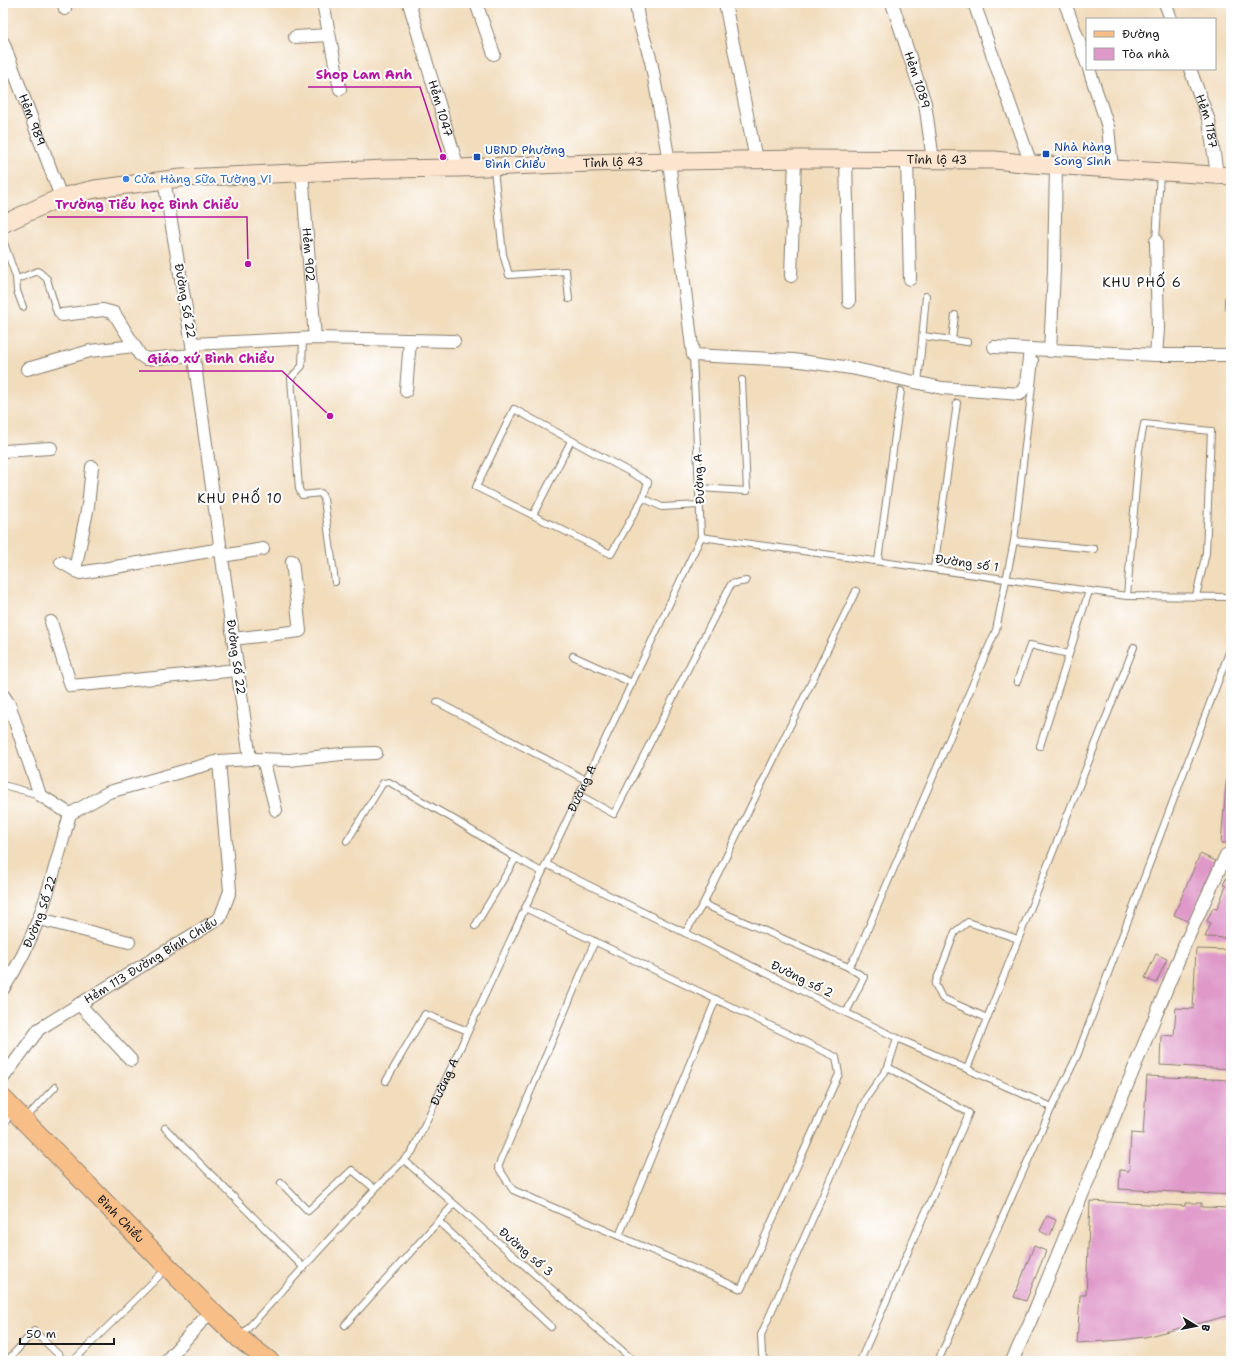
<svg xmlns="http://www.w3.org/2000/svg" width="1234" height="1364" viewBox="0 0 1234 1364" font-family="'Shantell Sans',sans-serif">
<rect width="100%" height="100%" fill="#fff"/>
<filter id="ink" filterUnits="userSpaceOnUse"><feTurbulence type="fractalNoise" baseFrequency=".025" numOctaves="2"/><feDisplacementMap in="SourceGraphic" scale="8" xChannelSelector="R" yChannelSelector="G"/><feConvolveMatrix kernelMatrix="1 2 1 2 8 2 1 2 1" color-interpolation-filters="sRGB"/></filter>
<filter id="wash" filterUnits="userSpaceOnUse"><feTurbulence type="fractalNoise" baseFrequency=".012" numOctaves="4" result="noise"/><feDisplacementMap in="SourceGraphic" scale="16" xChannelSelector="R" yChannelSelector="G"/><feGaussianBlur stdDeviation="0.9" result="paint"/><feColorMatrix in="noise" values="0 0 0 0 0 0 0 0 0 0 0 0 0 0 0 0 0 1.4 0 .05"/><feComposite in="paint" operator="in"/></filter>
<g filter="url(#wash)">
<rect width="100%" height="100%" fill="#f1dcbc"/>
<g id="blocks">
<path fill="#df99c9" d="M1227 773 1231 774V843H1221Z
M1200 854 1216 861 1190 922 1174 915Z
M1229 872H1231V938L1205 937 1211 923 1207 921 1213 908 1217 909 1226 886 1223 885Z
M1196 949 1231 950V1074H1229V1069L1160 1065 1161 1035 1174 1036 1176 1008 1193 1009Z
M1156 954 1167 959 1156 983 1145 978Z
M1147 1076 1231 1080V1195L1119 1189 1120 1170 1129 1171 1131 1133 1143 1134Z
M1090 1201 1185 1206V1203H1201V1207L1231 1208V1315L1145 1337 1121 1340 1077 1343 1080 1295H1086Z
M1047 1216 1056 1220 1050 1236 1040 1231Z
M1034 1246 1046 1251 1026 1301 1014 1297Z"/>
</g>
</g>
<g filter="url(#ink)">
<use href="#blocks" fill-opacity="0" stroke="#867c6c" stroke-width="1"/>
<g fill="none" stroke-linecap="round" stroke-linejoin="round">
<defs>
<g id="service">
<path d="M494 169 503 254 509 275 566 271 569 299"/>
<path d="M3 240 16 277 17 291 23 307"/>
<path d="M1156 241 1160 173"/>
<path d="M17 279 38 271 47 279 57 313 62 315"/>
<path d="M923 336 967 342"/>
<path d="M303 339 302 366 291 378 299 489 302 495 321 493 324 499 335 582"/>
<path d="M952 340 955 315"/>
<path d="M918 384 926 296"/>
<path d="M699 488 747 491 742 380"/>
<path d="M643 498 648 482 514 409 476 487 611 554 643 498 662 507 700 505"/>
<path d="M533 515 571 441"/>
<path d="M701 537 1127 596 1231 597"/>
<path d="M1014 541 1094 549"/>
<path d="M878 561 901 391"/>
<path d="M934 569 957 403"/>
<path d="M856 591 703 904 848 967 857 954 996 630 1014 541 1035 360"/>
<path d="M1127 596 1139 450 1144 424 1211 431 1206 553 1196 596"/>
<path d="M573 656 632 683"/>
<path d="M1017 682 1030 645 1069 654"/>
<path d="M437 702 586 780"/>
<path d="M1040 746 1089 591"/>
<path d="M3 785 40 795"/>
<path d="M579 795 614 814 731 584 746 581"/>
<path d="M347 841 383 783 389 782 455 820 516 858"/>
<path d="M546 864 897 1038 1052 1107"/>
<path d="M525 908 836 1057 839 1074 741 1289 513 1190 498 1167 595 941"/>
<path d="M475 926 516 858 542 872"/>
<path d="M685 933 703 904"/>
<path d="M846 1013 864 977 848 967"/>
<path d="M987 1018 942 998 935 984 955 932 968 922 1018 939"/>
<path d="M967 1069 1134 647"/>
<path d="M386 1081 425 1014 468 1031"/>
<path d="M25 1119 55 1087"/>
<path d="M165 1128 304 1268"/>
<path d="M404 1160 634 1361"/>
<path d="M281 1183 308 1211 352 1170 375 1189"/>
<path d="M438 1221 551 1327"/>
<path d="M619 1236 716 999"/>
<path d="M345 1325 454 1204"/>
<path id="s1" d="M240 1337 375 1189 412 1152 521 917 701 537 693 355"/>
<path d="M7 1361 34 1331 65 1361"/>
<path d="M73 1361 167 1268"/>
<path d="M767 1361 762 1355 761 1335 866 1098 888 1067"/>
<path d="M860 1361 969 1113 888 1067 897 1038"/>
<path d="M938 1361 1052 1107 1077 1056 1231 647"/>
</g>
<g id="minor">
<path d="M64 3 65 9"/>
<path d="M323 3 340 89"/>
<path id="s2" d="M409 3 458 168"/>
<path d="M476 3 494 54"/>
<path d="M636 3 638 18 651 61 669 161 693 355 793 360 851 368 942 388 1020 394 1026 385 1030 349 1156 355H1231"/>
<path d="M725 3 756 160"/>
<path id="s3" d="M892 3 925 103 933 160"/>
<path d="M974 3 1031 164"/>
<path d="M1065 3 1087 64"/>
<path d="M1165 3 1171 19"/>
<path d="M295 37 328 35"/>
<path id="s4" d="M3 42 61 197"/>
<path d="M1089 69 1108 127 1112 169"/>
<path id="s5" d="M1190 69 1209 121 1217 174"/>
<path d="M846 159 849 302"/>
<path d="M907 160 910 279"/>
<path id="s6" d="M302 172 315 338"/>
<path d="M1156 241 1158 329 1156 355"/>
<path d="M791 276 795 159"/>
<path d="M1231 306V300"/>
<path d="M62 315 103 310 114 313 140 355 146 359 193 355"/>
<path d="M192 344 315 338 454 341"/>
<path d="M994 347 1030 349"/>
<path d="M1050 351 1054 270 1056 165"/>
<path d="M27 369 90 351 134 346"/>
<path d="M406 391 410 340"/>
<path d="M3 451 51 448"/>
<path d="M222 556 263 549"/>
<path d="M61 562 80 573 221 549"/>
<path d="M75 570 88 506 92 467"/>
<path d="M51 622 71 686 238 670"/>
<path d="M233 639 300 631 292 561"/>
<path d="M3 695 9 704 40 795 70 814"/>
<path d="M250 759 290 760 341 754 376 753"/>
<path d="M263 759 276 810"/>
<path d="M40 919 129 942"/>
<path id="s7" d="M3 989C39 936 53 875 70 814L109 792 219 761 250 759 192 344 164 180"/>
<path d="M79 1004 131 1060"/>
<path id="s8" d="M3 1078 39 1029 220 918 230 891 219 761"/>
<path d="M3 1120 11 1107"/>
<path d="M166 1361 211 1311"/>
<path d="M1012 1361 1030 1322 1185 944 1226 855"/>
</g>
<g id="secondary">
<path id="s9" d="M3 224 61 197 95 189 181 178 385 169 458 168 619 162 799 159 995 160 1031 164 1231 176"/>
</g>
<g id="primary">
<path id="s10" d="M3 1099 216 1316 239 1338 269 1361"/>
</g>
</defs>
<use href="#service" stroke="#867c6c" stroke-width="8"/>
<use href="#minor" stroke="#867c6c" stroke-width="14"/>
<use href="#secondary" stroke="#867c6c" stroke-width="19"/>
<use href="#primary" stroke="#867c6c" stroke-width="21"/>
<use href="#service" stroke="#fff" stroke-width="6"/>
<use href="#minor" stroke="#fff" stroke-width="12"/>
<use href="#secondary" stroke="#fce5cf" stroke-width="17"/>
<use href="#primary" stroke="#f7be88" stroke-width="19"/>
</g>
</g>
<g fill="#1a4fb4" stroke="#fff" stroke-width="1.5">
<rect x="1042" y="150" width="8" height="8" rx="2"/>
<rect x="473" y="153" width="8" height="8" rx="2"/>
</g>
<circle fill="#3f7fe0" stroke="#fff" stroke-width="1.5" cx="126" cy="179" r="4"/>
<g text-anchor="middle" stroke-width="4" stroke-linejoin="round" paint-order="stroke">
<g font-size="12" fill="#1c1c1c" stroke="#fff">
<text dy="4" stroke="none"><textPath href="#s3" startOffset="81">Hẻm 1089</textPath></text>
<text dy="4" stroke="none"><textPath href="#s2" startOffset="110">Hẻm 1047</textPath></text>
<text dy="4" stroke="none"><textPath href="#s4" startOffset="83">Hẻm 989</textPath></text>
<text dy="4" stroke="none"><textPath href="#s5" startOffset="55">Hẻm 1187</textPath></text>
<text dy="4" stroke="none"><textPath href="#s9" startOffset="942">Tỉnh lộ 43</textPath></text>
<text dy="4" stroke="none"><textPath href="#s9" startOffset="618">Tỉnh lộ 43</textPath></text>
<text dy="4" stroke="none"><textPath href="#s6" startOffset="83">Hẻm 902</textPath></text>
<text transform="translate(185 301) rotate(80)" y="4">Đường Số 22</text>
<text transform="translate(699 479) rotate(-93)" y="4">Đường A</text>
<text transform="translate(967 563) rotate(8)" y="4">Đường số 1</text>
<text transform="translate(236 657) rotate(82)" y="4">Đường Số 22</text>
<text dy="4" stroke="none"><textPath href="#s1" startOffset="654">Đường A</textPath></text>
<text dy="4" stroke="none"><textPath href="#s7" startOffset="86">Đường Số 22</textPath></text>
<text dy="4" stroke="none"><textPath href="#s8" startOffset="192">Hẻm 113 Đường Bính Chiếu</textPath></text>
<text transform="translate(802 979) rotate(26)" y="4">Đường số 2</text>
<text dy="4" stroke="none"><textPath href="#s1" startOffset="330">Đường A</textPath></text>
<text dy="4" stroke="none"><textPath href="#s10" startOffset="168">Bình Chiểu</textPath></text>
<text transform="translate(526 1252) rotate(41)" y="4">Đường số 3</text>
</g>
<g font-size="12" fill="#164399" stroke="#fff" text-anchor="start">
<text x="1054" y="151">Nhà hàng<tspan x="1054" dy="14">Song Sinh</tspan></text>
<text x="485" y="154">UBND Phường<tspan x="485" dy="14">Bình Chiểu</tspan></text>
</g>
<g font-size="12" fill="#366cbe" stroke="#fff" text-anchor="start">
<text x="134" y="183">Cửa Hàng Sữa Tường Vi</text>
</g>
<g font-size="13" letter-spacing="1" fill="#1c1c1c" stroke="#fff">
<text x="1142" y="287">KHU PHỐ 6</text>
<text x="240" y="503">KHU PHỐ 10</text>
</g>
</g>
<path fill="none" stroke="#b5179e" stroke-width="1.5" d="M443 157L420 87H308M248 264L247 217H47M330 416L282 371H139"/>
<g fill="#b5179e" stroke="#fff" stroke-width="1.5">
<circle cx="443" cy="157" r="4"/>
<circle cx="248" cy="264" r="4"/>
<circle cx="330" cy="416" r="4"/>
</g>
<g font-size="13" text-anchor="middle" font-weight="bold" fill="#b5179e" stroke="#fff" stroke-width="4" stroke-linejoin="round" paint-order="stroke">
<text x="364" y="79">Shop Lam Anh</text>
<text x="147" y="209">Trường Tiểu học Bình Chiểu</text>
<text x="211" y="363">Giáo xứ Bình Chiểu</text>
</g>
<rect width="1234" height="1364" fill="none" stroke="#fff" stroke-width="16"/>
<rect x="1086" y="18" width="130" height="52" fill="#ffffff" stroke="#a4a4a4"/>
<rect x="1094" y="31" width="20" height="6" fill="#f7be88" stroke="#a4a4a4"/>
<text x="1122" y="38" font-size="12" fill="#1c1c1c">Đường</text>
<rect x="1094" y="48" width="20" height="12" fill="#df99c9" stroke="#a4a4a4"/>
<text x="1122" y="58" font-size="12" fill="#1c1c1c">Tòa nhà</text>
<g transform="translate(1196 1326) rotate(100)" stroke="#ffffff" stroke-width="3" paint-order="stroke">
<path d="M0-3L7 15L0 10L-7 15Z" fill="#1c1c1c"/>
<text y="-6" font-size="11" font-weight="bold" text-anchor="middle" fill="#1c1c1c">B</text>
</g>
<path d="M20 1338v6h94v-6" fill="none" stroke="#1c1c1c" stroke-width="2"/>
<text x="26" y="1338" font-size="12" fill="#1c1c1c" stroke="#ffffff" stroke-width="3" paint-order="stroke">50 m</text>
</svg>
